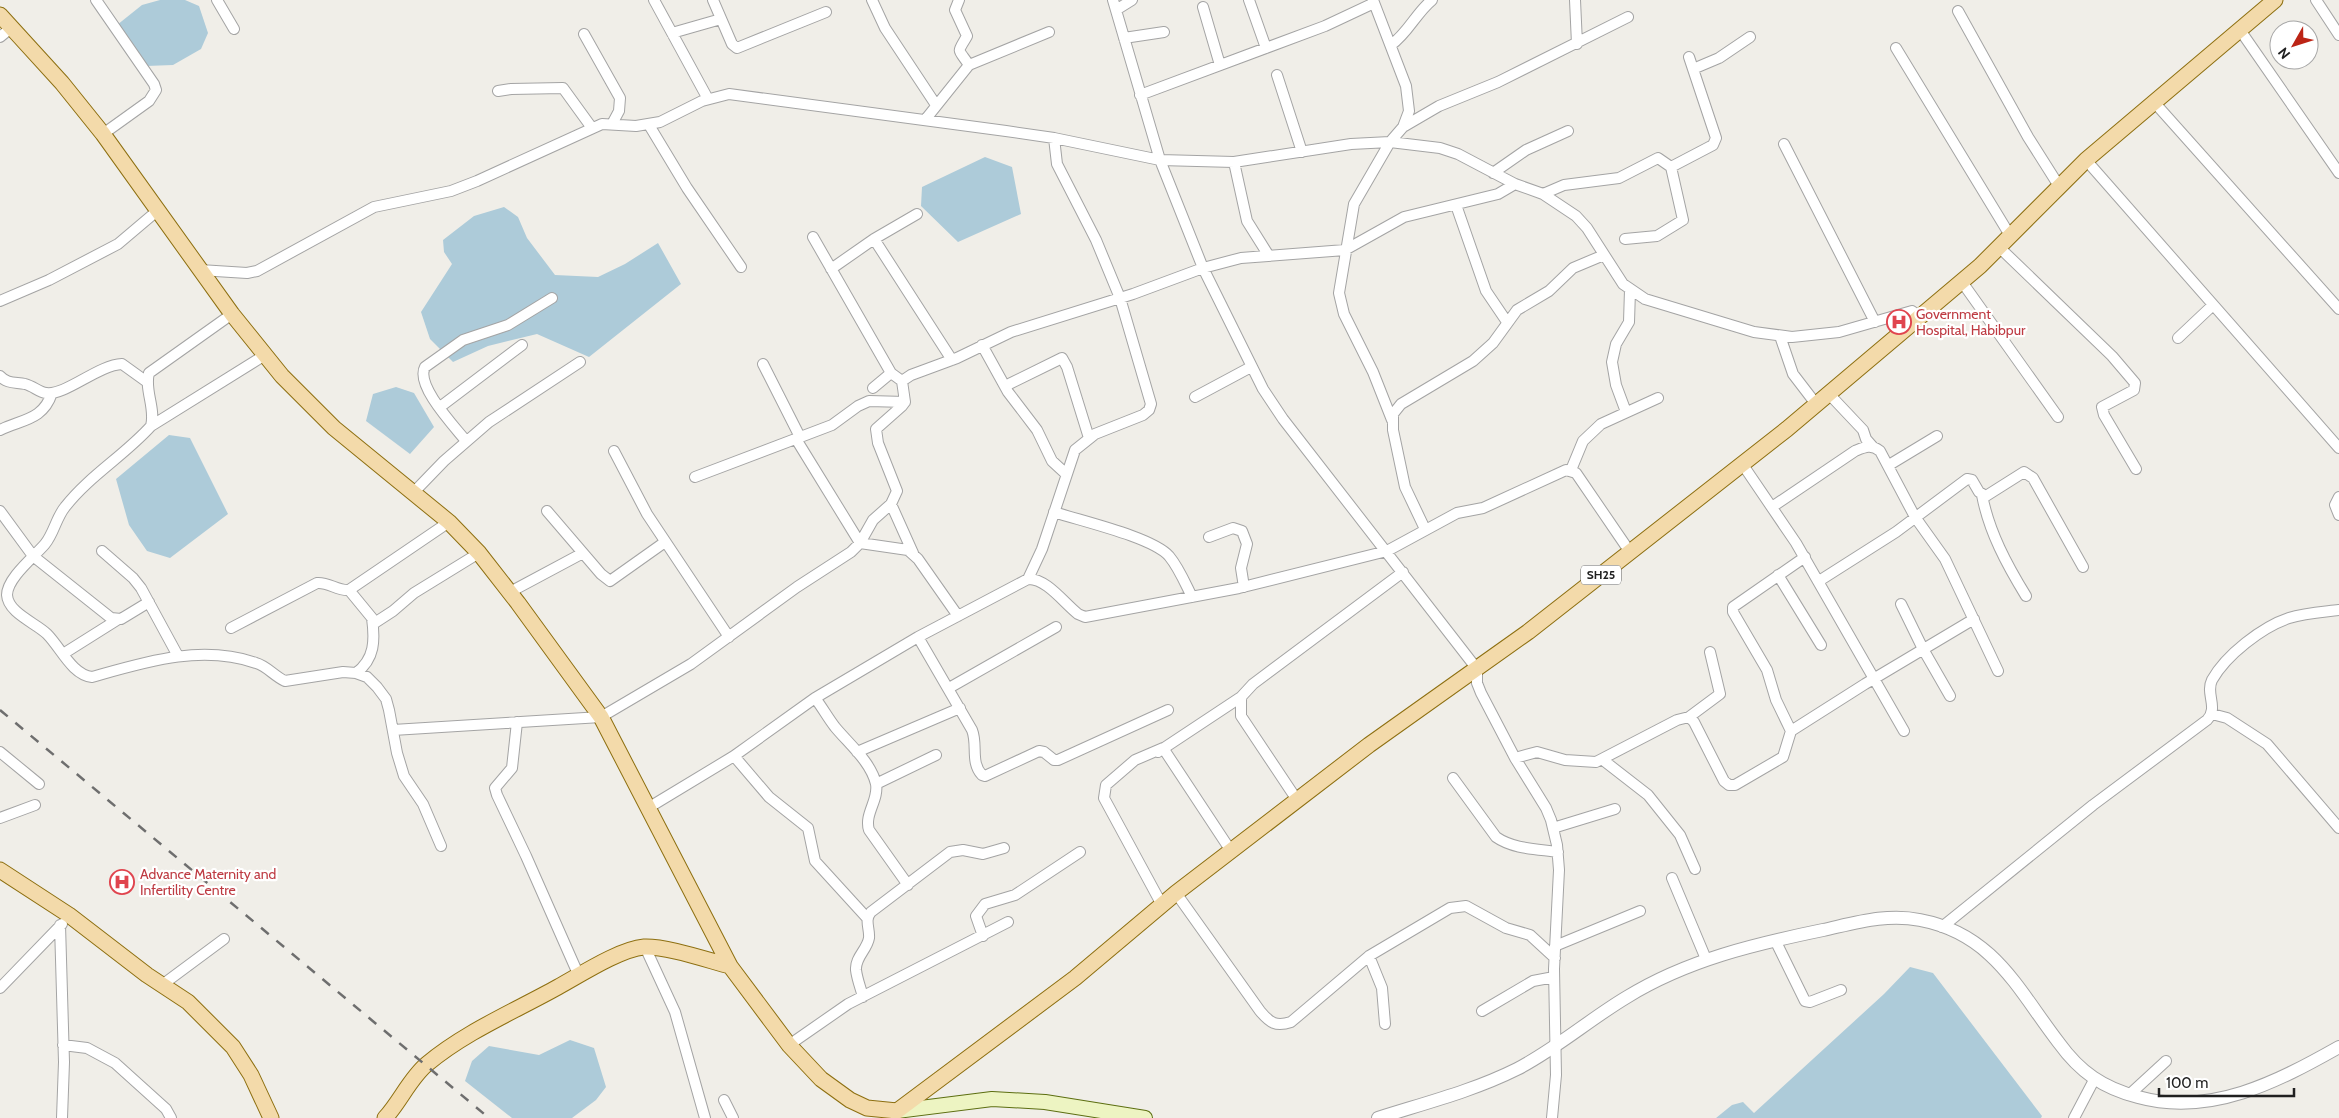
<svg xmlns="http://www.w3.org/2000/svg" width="2339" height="1118" viewBox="0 0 2339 1118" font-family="Cabin,sans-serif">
<rect width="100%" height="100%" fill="#f0eee8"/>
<path fill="#adcbd9" d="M160 0H185L199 6 208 33 201 49 173 65 146 66 117 25 142 5Z
M985 157 1012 167 1021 214 958 242 921 206 922 187Z
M504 207 518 217 527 238 555 275 598 277 625 264 658 243 681 284 589 357 537 334 488 346 453 362 430 339 421 312 452 264 444 252 443 240 474 216Z
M396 387 414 393 434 427 410 454 366 421 373 394Z
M169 435 190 438 228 514 170 558 147 551 129 525 116 479Z
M1910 967 1933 973 2042 1116 2041 1118H1716L1732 1105 1743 1102 1754 1113 1884 994Z
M570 1040 594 1048 606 1087 596 1100 572 1118H512L465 1081 472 1061 489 1046 539 1055Z"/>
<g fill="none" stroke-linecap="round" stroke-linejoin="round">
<defs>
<path id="minor" d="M96 0 154 84 156 90 149 101 103 134
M217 0 234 29
M654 0 708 99
M713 0 732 44 737 48 826 12
M872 0 885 28 936 105
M959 0 955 10 967 36C957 54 957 47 969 65
M1113 0 1160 160 1203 268 1263 389 1283 419 1477 669V683L1481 693 1515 758 1546 808 1551 820 1557 845 1559 870 1554 969 1556 1075 1552 1118
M1249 0 1266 48
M1373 0 1406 86 1409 111 1403 127 1390 142 1354 204 1339 293 1344 314 1373 372 1392 420
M1575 0 1577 44
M2316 0 2339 35
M1203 7 1220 65
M1116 10 1132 0
M1958 11 2028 137 2059 186
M2240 30 2339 173
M672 33 721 19
M584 34 620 98 619 111 612 124
M0 37 11 28
M1124 38 1164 32
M1391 45C1408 33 1416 13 1432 0
M1896 48 2011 237
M1693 69 1719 58 1750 37
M1277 75 1302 152
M498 91 511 89 563 88 592 128
M1140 95 1325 26 1374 3
M2154 102 2339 309
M925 120 969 65 1049 32
M649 125 687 188 741 267
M1403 127 1439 106 1498 82 1628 17
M1784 144 1875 322
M2086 160 2339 448
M1234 162 1247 221 1269 256
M1493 173 1526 150 1568 131
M1543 194 1564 185 1619 178 1658 158 1671 167 1713 145 1716 138 1689 57
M1456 205 1486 291 1507 322
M813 237 887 366 891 373 902 381
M874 239 952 360
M1625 239 1657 236 1683 220 1671 167
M2000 248 2112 356 2135 383 2134 390 2102 407 2104 415 2136 469
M831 269 874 239 917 214
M200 270 247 273 257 271 374 207 451 191 477 181 602 124 636 126 660 122 702 101 729 94 1006 131 1054 138 1160 160 1234 162 1351 144 1390 142 1440 148 1458 154 1515 184 1543 194 1576 216 1587 228 1623 284 1645 299 1754 332 1792 337 1839 332 1912 311 1920 317
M1962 282 2058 417
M0 301 49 280 118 244 157 211
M232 314 149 373C144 390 156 408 151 426 125 455 89 476 65 507 56 518 54 533 45 544 35 556 7 578 7 595 8 613 36 623 47 634 61 648 72 675 92 677 145 662 201 644 256 663 267 666 274 676 285 681L343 672 356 673 367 677 377 687 386 699 389 710 397 753 404 776 423 804 441 846
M1780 336 1793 374 1816 404
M2178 338 2213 305
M982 345 1008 392 1037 430 1052 461 1065 473
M763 364 800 437
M0 376C7 384 16 382 25 384 33 386 39 392 46 393 65 396 98 365 122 364L147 382
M1005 386 1062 358 1067 367 1089 438
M873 388 891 373
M1829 394 1863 430 1866 439 1873 447
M1195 397 1251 367
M440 407 522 345
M1626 412 1616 385 1612 362 1616 344 1629 322 1630 290
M151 426 265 355
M0 430C23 419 43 420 52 393
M796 439 860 543 908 550 918 559 958 616
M466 441C454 426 415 385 425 367L463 340 508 325 552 298
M614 451 647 514 729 637
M1743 465 1796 543 1904 731
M1889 465 1937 436
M1571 470 1583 441 1601 424 1658 398
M695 477 832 425 858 406 869 401 905 402
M414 492 444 461 489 422 580 362
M1982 495C1989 532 2007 565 2026 596
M2339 497 2335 505 2339 515
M891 504 913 553
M1772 507 1855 451C1865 447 1871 444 1880 451L1915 517 1945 559 1998 671
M0 511 33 556 111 618 121 619 149 602
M547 511 601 574 610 581 665 542
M1054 512C1081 521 1152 537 1169 556 1179 568 1185 583 1192 597
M1425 529 1405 487 1393 430V414L1401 404 1473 361 1493 343 1517 310 1549 291 1573 268 1604 255
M1209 537 1233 528 1242 531 1247 544 1241 568 1244 587
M102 551 133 578 141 588 178 656
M1778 575 1821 645
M1028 579 1042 549 1075 450 1095 434 1143 415 1149 410 1151 404 1120 298 1096 240 1057 164 1054 138
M1819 581 1896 532 1967 479 1972 480 1979 492 1986 496 2024 472 2033 478 2083 567
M349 590 372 618C375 640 375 659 356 673
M510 592 583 553
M1901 604 1923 649 1950 696
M373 624 393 611 414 593 479 553
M231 628 317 583C329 582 337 591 349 590L449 522
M918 637 972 730C978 745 970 762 982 775L985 776 1039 751 1044 752 1054 760H1058L1168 710
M63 654 117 620
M949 688 1056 627
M815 698C822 707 828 718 835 727 849 744 871 762 876 784 879 800 864 814 869 830L908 885
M2212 714 2227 718 2267 744 2339 828
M1689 717 1720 694 1710 652
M517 722 512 768 495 788 497 795 526 856 579 976
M393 730 601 717 691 664 797 587 851 552 860 543 873 520 891 504 897 491 878 443 876 429 902 406 905 402 902 381 911 375 957 358 1011 332 1133 294 1203 268 1241 258 1345 250 1404 217 1498 194 1515 184
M1791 731 1776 700 1767 670 1733 612V607L1805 557
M0 752 39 784
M857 752 960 708
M1158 752 1241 697
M734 756 769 797 808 828 815 861 867 918
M1515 758 1537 752 1565 760 1596 762 1677 720 1689 717 1694 722 1724 781 1729 785H1735L1783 757 1791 731 1865 684 1974 619
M1603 760 1648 795 1680 835 1695 869
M1453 778 1496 837C1513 849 1537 849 1558 852
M876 784 936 755
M1297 800 1241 716V697L1253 684 1403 572
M648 808 734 756 815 698 918 637 1028 579C1046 578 1064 603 1078 614L1085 617 1239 588 1387 551 1457 513 1483 508 1566 470 1576 473 1630 552
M0 818 35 805
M1553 828 1615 809
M1672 878 1706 959
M1176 893 1260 1011C1270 1023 1276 1027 1291 1022L1369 956 1450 908 1466 906 1506 928 1530 935 1555 958
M1162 905 1104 798 1106 785 1135 760 1163 748 1231 851
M60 925 64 1062 62 1118
M1942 927 2093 805 2207 720C2219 707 2205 694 2212 680 2226 655 2262 627 2289 618 2305 613 2323 612 2339 610
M983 936 976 916 985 904 1015 895 1080 852
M1775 940 1805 1001 1810 1002 1841 990
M1555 946 1640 911
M645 947 675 1012 705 1118
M1369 956 1382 988 1385 1024
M162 985 224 939
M0 988 62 924
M863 997C861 989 857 979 856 970 855 957 867 950 869 938 870 929 864 920 871 912L950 852 963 850 983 854 1004 848
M1482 1011 1533 981 1554 977
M63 1045 87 1048 115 1063 166 1109 171 1118
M789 1045 848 1004 1008 922
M2129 1095 2166 1061
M724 1100 733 1118
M2074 1118 2094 1080"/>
<path id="tertiary" d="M1378 1118C1425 1103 1473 1091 1517 1069 1556 1049 1590 1019 1627 997 1687 960 1755 944 1823 930 1855 923 1887 913 1920 920 1994 934 2018 990 2059 1043 2080 1072 2103 1088 2138 1097 2210 1117 2277 1082 2339 1047"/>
<path id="secondary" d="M897 1111 992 1099 1045 1102 1145 1118"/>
<path id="primary" d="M0 15 62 83 103 134 232 314 282 376 334 428 449 522 479 553 518 603 601 717 730 966 789 1045 821 1079 850 1100 867 1108 897 1111 1075 978 1176 893 1369 745 1528 632 1787 429 1980 266 2086 160 2275 0
M0 870 69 915 147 975 188 1002 233 1047 251 1075 271 1118
M385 1118C400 1102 410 1078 427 1064 465 1032 515 1011 558 987 580 975 620 949 644 947 666 946 707 960 730 966"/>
</defs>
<use href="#minor" stroke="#a4a4a4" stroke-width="12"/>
<use href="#tertiary" stroke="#a4a4a4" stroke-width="14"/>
<use href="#secondary" stroke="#5c6e10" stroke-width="16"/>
<use href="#primary" stroke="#8d6f10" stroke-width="17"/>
<use href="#minor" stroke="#fff" stroke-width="10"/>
<use href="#tertiary" stroke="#fff" stroke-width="12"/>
<use href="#secondary" stroke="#edf4c2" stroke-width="14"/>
<use href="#primary" stroke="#f3daaa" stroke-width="15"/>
<path stroke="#6e6e6e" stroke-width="2.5" stroke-dasharray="10 10" stroke-linecap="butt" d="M0 710 489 1118"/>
</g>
<defs>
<symbol id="hospital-ring" viewBox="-11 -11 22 22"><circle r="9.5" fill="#fff" stroke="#e0444e" stroke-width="1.5"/><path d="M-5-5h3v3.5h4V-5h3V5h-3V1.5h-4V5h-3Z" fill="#e0444e"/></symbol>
</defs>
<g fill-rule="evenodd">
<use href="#hospital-ring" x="1885" y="308" width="28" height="28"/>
<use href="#hospital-ring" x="108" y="868" width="28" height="28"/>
</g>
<g text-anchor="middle" stroke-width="4.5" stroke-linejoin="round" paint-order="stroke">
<rect fill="#fff" stroke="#636363" stroke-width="1" x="1581" y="565.5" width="40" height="19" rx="4"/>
<g font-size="12" font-weight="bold" fill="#202020">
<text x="1601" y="579">SH25</text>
</g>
<g font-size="14" fill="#be3a42" stroke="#fff" text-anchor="start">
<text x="1916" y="319">Government<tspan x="1916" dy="16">Hospital, Habibpur</tspan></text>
<text x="140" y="879">Advance Maternity and<tspan x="140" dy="16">Infertility Centre</tspan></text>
</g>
</g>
<g transform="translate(2294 45) rotate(231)"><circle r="24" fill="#ffffff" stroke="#a6a6a6"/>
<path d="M0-4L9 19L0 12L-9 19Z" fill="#bc2415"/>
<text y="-8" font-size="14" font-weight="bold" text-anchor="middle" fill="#202020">N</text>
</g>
<path d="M2159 1088v8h135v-8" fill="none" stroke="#202020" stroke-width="2.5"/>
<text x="2166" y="1088" font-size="15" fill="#202020" stroke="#ffffff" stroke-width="4" paint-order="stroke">100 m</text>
</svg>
